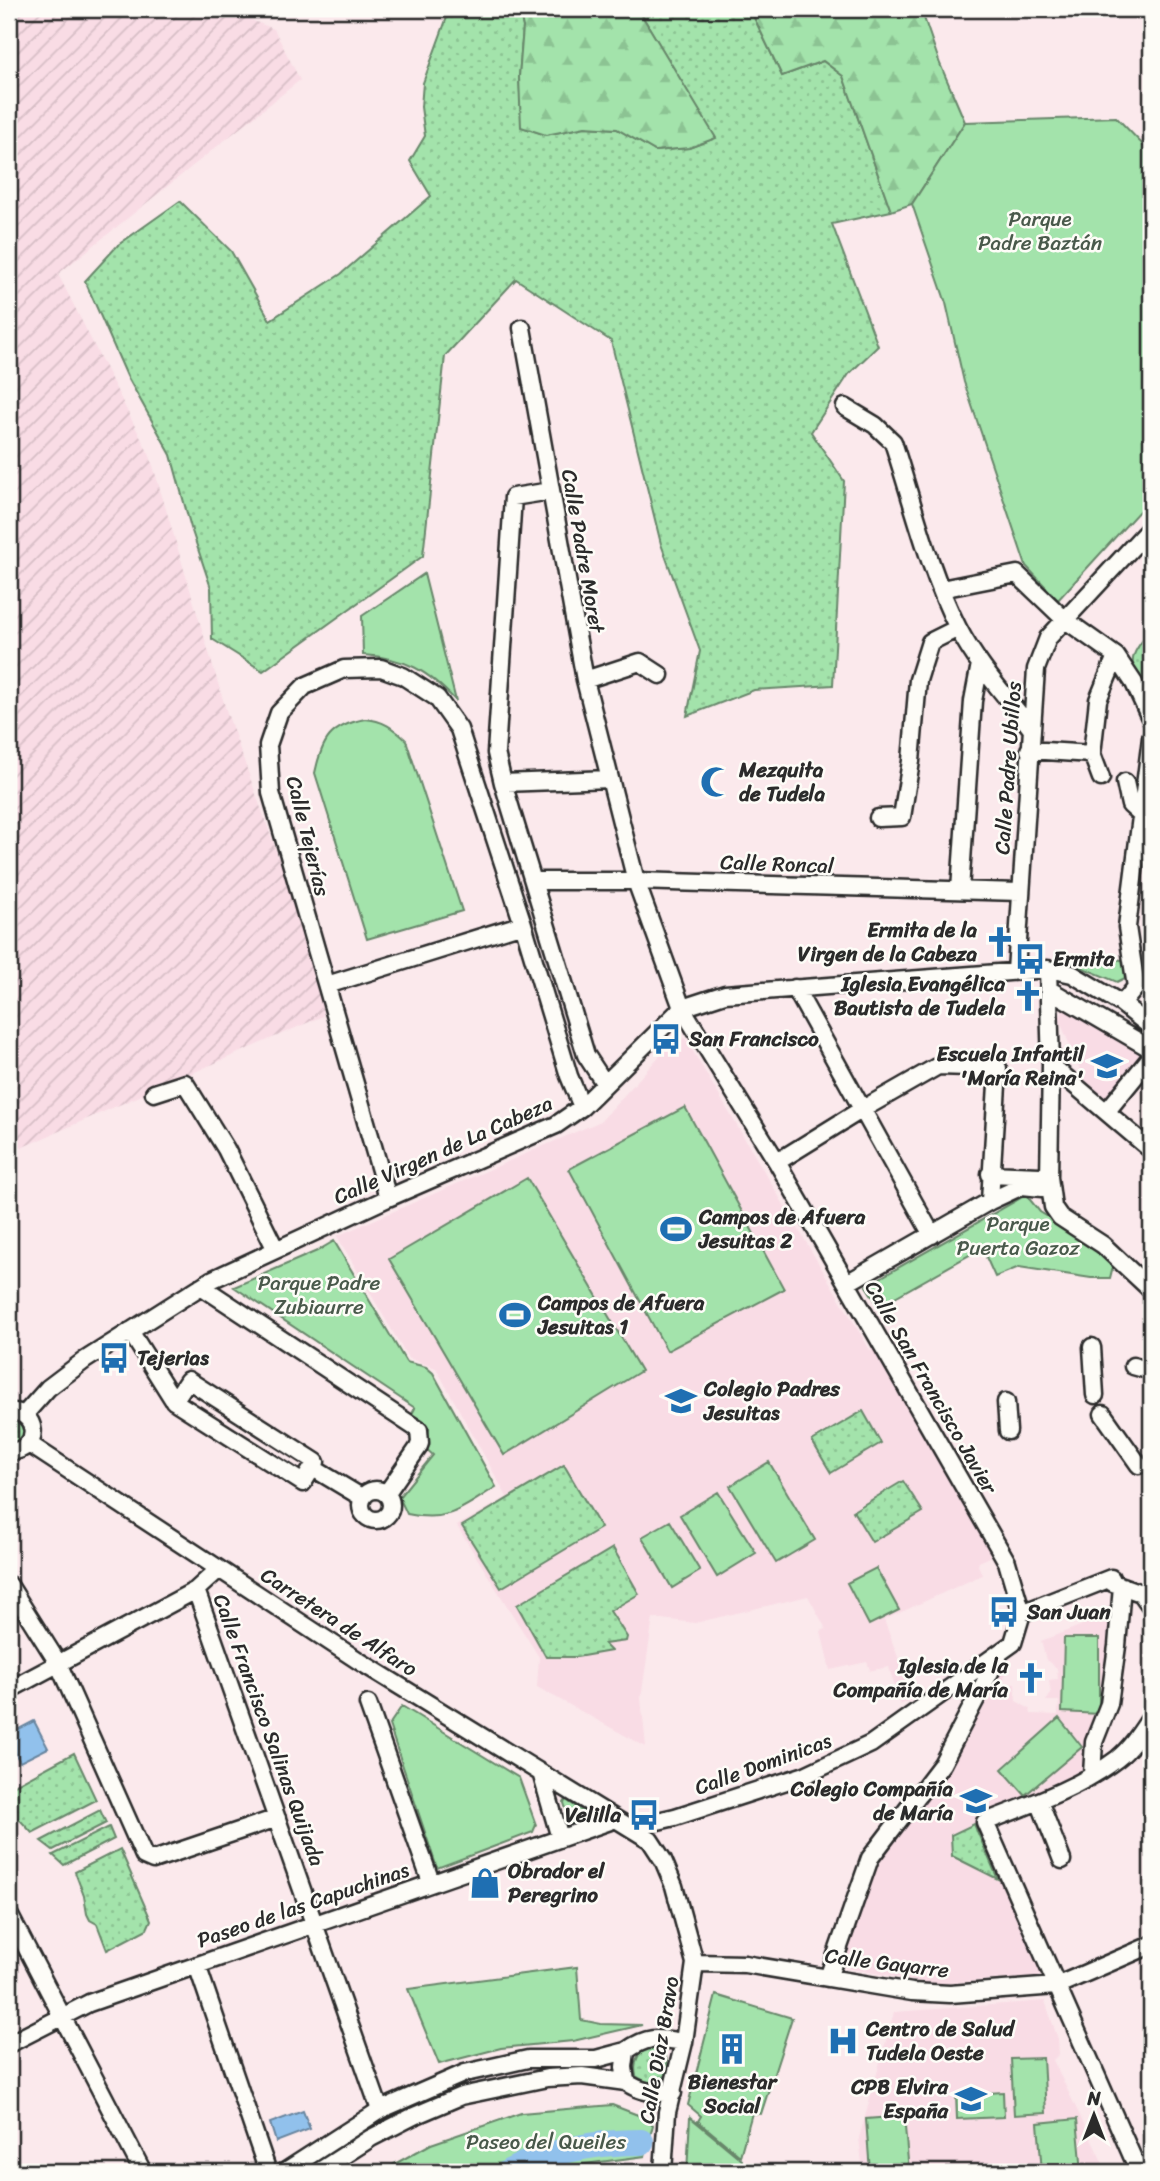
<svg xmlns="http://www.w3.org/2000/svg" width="1160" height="2181" viewBox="0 0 1160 2181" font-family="Sriracha,sans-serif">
<defs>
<pattern id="industrial-furrows" width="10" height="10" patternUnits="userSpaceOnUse" patternTransform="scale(1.75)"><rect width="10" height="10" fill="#f9dce5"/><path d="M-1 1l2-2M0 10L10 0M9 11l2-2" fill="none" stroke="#d6bdc5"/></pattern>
<pattern id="grass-dots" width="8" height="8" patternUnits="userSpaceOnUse" patternTransform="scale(1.75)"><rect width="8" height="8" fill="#a3e3ab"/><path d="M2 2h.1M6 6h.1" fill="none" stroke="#8cc393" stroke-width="1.8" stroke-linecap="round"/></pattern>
<pattern id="forest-firs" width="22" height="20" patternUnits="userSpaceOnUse" patternTransform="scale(1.75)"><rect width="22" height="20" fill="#a3e3ab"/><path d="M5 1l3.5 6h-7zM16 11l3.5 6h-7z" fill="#8cc393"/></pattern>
</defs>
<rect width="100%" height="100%" fill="#fbe9ec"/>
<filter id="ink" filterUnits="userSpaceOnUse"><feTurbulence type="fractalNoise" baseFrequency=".0143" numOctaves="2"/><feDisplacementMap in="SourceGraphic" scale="14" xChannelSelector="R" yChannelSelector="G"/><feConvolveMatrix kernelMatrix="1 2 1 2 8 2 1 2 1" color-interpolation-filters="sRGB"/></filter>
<g filter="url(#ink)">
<path fill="#f9dce5" d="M1069 1007 1147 1052 1107 1103 1084 1079 1061 1024 1060 1017 1063 1010Z
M685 1038 870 1350 875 1348 985 1533 990 1557 979 1562 978 1565 982 1575 884 1620 899 1660 917 1697 900 1705 889 1667 868 1671 870 1670 867 1662 830 1670 821 1631 826 1629 808 1596 695 1623 653 1618 641 1698 646 1747 537 1687 539 1657 457 1526 507 1497 436 1368 408 1358 337 1236 601 1121 673 1041Z
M1116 1612V1647L1087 1775 979 1821 1043 1968 1039 1977 933 1984 846 1968 843 1960 880 1858 949 1764 1006 1656 1010 1667 1004 1677V1684H1015L1016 1701 1030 1709 1031 1714 1058 1715 1059 1701H1046L1051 1694 1049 1680 1058 1679 1057 1668 1046 1660 1041 1641Z
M1045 2001 1058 2039 1059 2054 1053 2060 1107 2172H863L859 2138 894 2012Z"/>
<path fill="url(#industrial-furrows)" d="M9 9H223L274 29 300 80 58 274 150 456 227 713 315 960 323 1016 9 1153Z"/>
<path fill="url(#grass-dots)" stroke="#67876b" stroke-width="2" d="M450 9H519L523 27 519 77 522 127 546 135 585 127 617 129 655 151 689 148 715 138 638 9H750L782 76 823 61 843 76 891 211 832 224 878 346 849 374 811 432 844 481 833 685 754 690 687 716 700 651 661 544 611 341 516 279 445 356 423 556 263 671 212 639 211 588 191 528 171 455 127 376 85 281 118 245 180 201 231 251 270 320 341 274 431 196 410 161 425 136 421 107 423 83Z
M1151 631V695L1150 697C1131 666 1123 660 1151 631Z
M863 1411 881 1443 831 1473 812 1441Z
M10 1418C23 1422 25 1425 25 1438L9 1447Z
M564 1465 601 1528 501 1588 462 1526Z
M903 1481 923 1512 872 1542 853 1511Z
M613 1548 639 1594 610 1611 627 1637 626 1641 604 1644 611 1651 577 1657H546L517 1605Z
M74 1753 96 1800 32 1833 21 1821 9 1814V1788Z
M566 1800 593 1818 573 1824 570 1822 564 1803Z
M100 1810 106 1823 53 1850 41 1841Z
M974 1824 998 1879 952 1856 951 1835Z
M109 1827 114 1839 64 1865 53 1855Z
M120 1849 151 1920 147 1929 107 1950 97 1924 90 1920 87 1914 84 1896 75 1872Z
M654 2048C671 2053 670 2069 661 2083L651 2085 636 2076C633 2061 638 2049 654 2048Z"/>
<path fill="url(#forest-firs)" stroke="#67876b" stroke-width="2" d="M519 9H638L716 138 689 148 655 151 617 129 585 127 546 135 521 127 519 77 523 27Z
M750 9H921L940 64 965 122 912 204 891 211 843 76 823 61 782 76Z"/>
<path fill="#a3e3ab" stroke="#67876b" stroke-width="2" d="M1116 117 1148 150H1151V498L1058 600 1026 566 964 382 946 303 912 204 965 122Z
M424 574 456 701C427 670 406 658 363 655L362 616Z
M365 719C383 720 393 728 406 740L462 911 367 939 315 773C322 740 330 726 365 719Z
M1066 956 1123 960 1126 963 1127 977 1117 982 1059 958Z
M685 1107 784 1289 667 1351 569 1169Z
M527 1178 641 1371 504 1455 389 1259Z
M1026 1195 1040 1212 1106 1253 1114 1262 1110 1278H1091L1019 1267 995 1277 982 1248 879 1306 866 1286Z
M334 1241 406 1362 426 1367 433 1373 496 1487C462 1508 449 1523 407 1514L399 1497 433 1455 425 1448 429 1429 410 1418 415 1408 234 1287 317 1251Z
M769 1462 815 1540 776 1563 730 1486Z
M718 1492 756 1553 717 1577 680 1515Z
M670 1521 700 1571 672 1588 642 1537Z
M876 1568 899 1610 869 1625 847 1583Z
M1064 1638H1099V1714L1062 1712Z
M402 1706 519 1778 536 1825 533 1832 437 1868 389 1725Z
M1059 1718 1082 1747 1025 1795 1002 1769Z
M577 1967 581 2020 601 2024 642 2025 573 2041 501 2048 439 2064 408 1989Z
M716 1995 792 2018 761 2114 752 2113 740 2156 698 2121 701 2116 688 2105Z
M1043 2058 1046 2113 1014 2115 1011 2059Z
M1003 2092 1004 2117 957 2119 956 2095Z
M612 2105 643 2117 653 2125 645 2156 585 2164 551 2172H380L431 2144 521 2113Z
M904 2116 909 2172H870L866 2119Z
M690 2117 742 2160 741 2169 748 2172H687Z
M1077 2119 1082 2172H1042L1038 2123Z"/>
<path fill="#91c1ec" stroke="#68859f" stroke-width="2" d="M34 1721 48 1748 20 1762 9 1742V1734Z
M303 2111 310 2129 276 2142 270 2123Z"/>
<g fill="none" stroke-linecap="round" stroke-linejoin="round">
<path stroke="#91c1ec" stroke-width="26" d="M509 2172C550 2150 594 2142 641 2142"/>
<defs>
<path id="minor" d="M522 328 585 680 636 881 682 1008 777 1162 1007 1562 1022 1613
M845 407 875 425 893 442C913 503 929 571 958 628 977 665 1005 695 1030 727
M551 491 513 497 496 753 503 783 586 1055 605 1084
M941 589 1017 574 1064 619 1116 656 1134 683 1151 720
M585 680 640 662 660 675
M1029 750 1092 754
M1101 778 1092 754 1098 700 1116 656
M1125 782 1130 805 1141 815
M503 783 610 779
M878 818 902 817 911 761 918 680 930 642 958 628
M533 881H636L1020 892
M960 890 973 701 980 664
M1048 969 1051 1065 1049 1177 1053 1207 1060 1217 1103 1245 1151 1290
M1016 971 1036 669 1048 638 1151 527
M327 985 523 924
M795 988 932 1235
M1048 989 1151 1049
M1122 1004 1136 987 1127 927 1151 738
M1051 1065 1151 1150
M154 1093 185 1083 226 1149 275 1248
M1107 1111 1151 1057
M777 1162 861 1110 938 1066 998 1068 990 1201
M990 1174 1040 1176
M388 1198 271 793 268 745 279 713 305 686 344 669 381 668 403 676 437 698 459 729 523 924 569 1076 582 1107
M847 1283 990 1201 1022 1186 1042 1188 1049 1177
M201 1286 419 1430 420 1443 418 1448 386 1494
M130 1331 174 1401
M1092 1347 1095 1395
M1133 1366 1151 1371
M188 1380 316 1462 303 1483 174 1401Z
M1006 1402 1008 1431
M9 1412C38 1409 43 1450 9 1452
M1103 1414 1139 1465
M24 1415 48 1388 85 1360 211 1280 388 1198 556 1125 582 1107 682 1008 725 994 1048 969 1072 974 1122 1004 1151 1027
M29 1444 359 1661 650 1840 663 1860 674 1886 695 1963 684 2042 667 2112 663 2172
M313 1468 363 1498
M361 1505a15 15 0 1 1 30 0a15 15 0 1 1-30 0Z
M9 1585 58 1663 144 1856 153 1860 277 1818
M196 1590 380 2110
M1022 1613 1111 1578 1113 1583 1141 1593 1151 1607
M9 1690 196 1590 219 1569
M368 1704 431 1882
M1092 1774 1094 1742 1109 1704 1117 1646 1122 1586
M542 1776 560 1838
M1039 1801 1062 1860
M632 1827 675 1817 805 1775 871 1744 1013 1643 1022 1613
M9 1914 143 2172
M695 1963 745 1964 912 1992 950 1994 1056 1986 1151 1945
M197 1965 268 2172
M828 1978 870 1858 942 1764 999 1655
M9 2044 89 2003 616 1819
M673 2093C655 2093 641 2093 626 2082L624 2067 626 2051C648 2035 659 2038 684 2042
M284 2172 380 2110 465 2073 528 2059H596L626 2051
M318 2172 371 2138 414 2116 461 2096 547 2078 582 2076 626 2082
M1139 2172 985 1822C1029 1805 1079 1788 1117 1759 1131 1748 1141 1732 1151 1717"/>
</defs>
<use href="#minor" stroke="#2b2b2b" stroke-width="21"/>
<use href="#minor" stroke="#fdfcf7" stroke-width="16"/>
</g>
</g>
<defs>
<symbol id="mosque-bare" viewBox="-9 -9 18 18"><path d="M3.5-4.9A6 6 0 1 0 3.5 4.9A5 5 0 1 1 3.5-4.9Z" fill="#1f6fb2" stroke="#fdfcf7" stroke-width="2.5" paint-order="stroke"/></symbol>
<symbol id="church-bare" viewBox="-9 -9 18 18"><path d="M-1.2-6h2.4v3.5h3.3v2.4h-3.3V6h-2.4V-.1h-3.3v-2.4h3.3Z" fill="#1f6fb2" stroke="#fdfcf7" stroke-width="2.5" paint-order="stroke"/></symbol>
<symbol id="bus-bare" viewBox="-9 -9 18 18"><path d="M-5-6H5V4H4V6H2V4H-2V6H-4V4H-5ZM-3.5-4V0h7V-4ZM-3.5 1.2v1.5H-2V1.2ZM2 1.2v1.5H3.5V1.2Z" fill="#1f6fb2" stroke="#fdfcf7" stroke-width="2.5" paint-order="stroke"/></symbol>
<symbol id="school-bare" viewBox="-9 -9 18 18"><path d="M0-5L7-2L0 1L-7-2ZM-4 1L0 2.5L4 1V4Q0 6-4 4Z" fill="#1f6fb2" stroke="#fdfcf7" stroke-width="2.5" paint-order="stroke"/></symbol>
<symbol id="stadium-bare" viewBox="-9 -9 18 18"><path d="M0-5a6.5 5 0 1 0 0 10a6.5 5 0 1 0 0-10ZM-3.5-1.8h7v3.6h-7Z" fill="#1f6fb2" stroke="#fdfcf7" stroke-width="2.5" paint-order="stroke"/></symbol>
<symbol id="shop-bare" viewBox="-9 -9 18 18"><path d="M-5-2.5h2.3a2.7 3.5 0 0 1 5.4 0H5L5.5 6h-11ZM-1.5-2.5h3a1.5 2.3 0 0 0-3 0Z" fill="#1f6fb2" stroke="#fdfcf7" stroke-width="2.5" paint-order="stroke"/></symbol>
<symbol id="hospital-bare" viewBox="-9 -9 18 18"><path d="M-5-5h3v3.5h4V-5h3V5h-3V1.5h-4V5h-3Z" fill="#1f6fb2" stroke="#fdfcf7" stroke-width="2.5" paint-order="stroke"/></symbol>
<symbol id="building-bare" viewBox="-9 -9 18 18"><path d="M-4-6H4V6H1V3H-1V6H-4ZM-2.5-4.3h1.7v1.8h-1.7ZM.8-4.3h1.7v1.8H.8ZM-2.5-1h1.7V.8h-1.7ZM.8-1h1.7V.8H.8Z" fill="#1f6fb2" stroke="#fdfcf7" stroke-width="2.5" paint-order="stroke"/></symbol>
</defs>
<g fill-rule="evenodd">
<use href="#mosque-bare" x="694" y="760" width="44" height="44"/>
<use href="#church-bare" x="978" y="920" width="44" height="44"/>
<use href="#bus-bare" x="1008" y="937" width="44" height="44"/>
<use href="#church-bare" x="1006" y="974" width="44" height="44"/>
<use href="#bus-bare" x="644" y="1017" width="44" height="44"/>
<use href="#school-bare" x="1085" y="1044" width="44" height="44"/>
<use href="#stadium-bare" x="654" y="1207" width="44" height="44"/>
<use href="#stadium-bare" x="493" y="1293" width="44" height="44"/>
<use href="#bus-bare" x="92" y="1336" width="44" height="44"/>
<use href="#school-bare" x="659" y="1379" width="44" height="44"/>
<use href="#bus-bare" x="982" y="1590" width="44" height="44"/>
<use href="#church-bare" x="1009" y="1656" width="44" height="44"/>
<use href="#school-bare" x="954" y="1779" width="44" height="44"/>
<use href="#bus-bare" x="622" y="1793" width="44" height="44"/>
<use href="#shop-bare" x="463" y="1861" width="44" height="44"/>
<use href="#hospital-bare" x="821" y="2019" width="44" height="44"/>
<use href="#building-bare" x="710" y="2027" width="44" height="44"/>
<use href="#school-bare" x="949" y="2077" width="44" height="44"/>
</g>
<g text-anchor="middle" stroke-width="5" stroke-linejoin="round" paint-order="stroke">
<g font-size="21" fill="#49594b" stroke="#fdfcf7">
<text x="1040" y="226">Parque<tspan x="1040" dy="24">Padre Baztán</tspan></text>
<text x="1018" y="1231">Parque<tspan x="1018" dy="24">Puerta Gazoz</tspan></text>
<text x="319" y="1290">Parque Padre<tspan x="319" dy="24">Zubiaurre</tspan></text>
<text x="546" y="2149">Paseo del Queiles</text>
</g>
<g font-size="21" fill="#2b2b2b" stroke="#fdfcf7">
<text transform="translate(583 551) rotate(80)" y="7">Calle Padre Moret</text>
<text transform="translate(1008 768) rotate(-86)" y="7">Calle Padre Ubillos</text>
<text transform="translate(308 836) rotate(76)" y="7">Calle Tejerías</text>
<text transform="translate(777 864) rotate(2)" y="7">Calle Roncal</text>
<text transform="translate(443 1150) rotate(-24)" y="7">Calle Virgen de La Cabeza</text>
<text transform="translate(931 1387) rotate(60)" y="7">Calle San Francisco Javier</text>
<text transform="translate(339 1622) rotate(33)" y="7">Carretera de Alfaro</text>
<text transform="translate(269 1730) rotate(70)" y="7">Calle Francisco Salinas Quijada</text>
<text transform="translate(763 1764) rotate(-20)" y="7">Calle Dominicas</text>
<text transform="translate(303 1905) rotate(-19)" y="7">Paseo de las Capuchinas</text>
<text transform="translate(887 1963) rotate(7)" y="7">Calle Gayarre</text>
<text transform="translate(659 2050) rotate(-80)" y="7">Calle Diaz Bravo</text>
</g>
<g font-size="21" font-weight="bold" fill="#2b2b2b" stroke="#fdfcf7" text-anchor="start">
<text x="739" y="777">Mezquita<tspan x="739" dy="24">de Tudela</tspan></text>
<text x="977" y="937" text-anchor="end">Ermita de la<tspan x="977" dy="24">Virgen de la Cabeza</tspan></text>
<text x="1053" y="966">Ermita</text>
<text x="1005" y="991" text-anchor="end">Iglesia Evangélica<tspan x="1005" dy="24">Bautista de Tudela</tspan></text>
<text x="689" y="1046">San Francisco</text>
<text x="1084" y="1061" text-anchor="end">Escuela Infantil<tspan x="1084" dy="24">'María Reina'</tspan></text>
<text x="699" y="1224">Campos de Afuera<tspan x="699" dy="24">Jesuitas 2</tspan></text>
<text x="538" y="1310">Campos de Afuera<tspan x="538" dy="24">Jesuitas 1</tspan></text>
<text x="137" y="1365">Tejerias</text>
<text x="704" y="1396">Colegio Padres<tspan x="704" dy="24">Jesuitas</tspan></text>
<text x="1027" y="1619">San Juan</text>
<text x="1008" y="1673" text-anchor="end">Iglesia de la<tspan x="1008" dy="24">Compañía de María</tspan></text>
<text x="953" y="1796" text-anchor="end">Colegio Compañía<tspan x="953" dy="24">de María</tspan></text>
<text x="621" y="1822" text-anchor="end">Velilla</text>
<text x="508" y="1878">Obrador el<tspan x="508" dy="24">Peregrino</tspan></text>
<text x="866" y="2036">Centro de Salud<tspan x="866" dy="24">Tudela Oeste</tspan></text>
<text x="732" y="2089" text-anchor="middle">Bienestar<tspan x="732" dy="24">Social</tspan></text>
<text x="948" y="2094" text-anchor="end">CPB Elvira<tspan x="948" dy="24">España</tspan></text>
</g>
</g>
<rect width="1160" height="2181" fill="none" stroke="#fdfcf7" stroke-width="35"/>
<rect x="18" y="18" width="1125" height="2146" fill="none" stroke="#2b2b2b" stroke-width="2.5" filter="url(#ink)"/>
<g transform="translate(1094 2115)" stroke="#fdfcf7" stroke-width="5" paint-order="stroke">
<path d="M0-5L12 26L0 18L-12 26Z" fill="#2b2b2b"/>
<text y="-10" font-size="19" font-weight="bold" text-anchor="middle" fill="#2b2b2b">N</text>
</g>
</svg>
